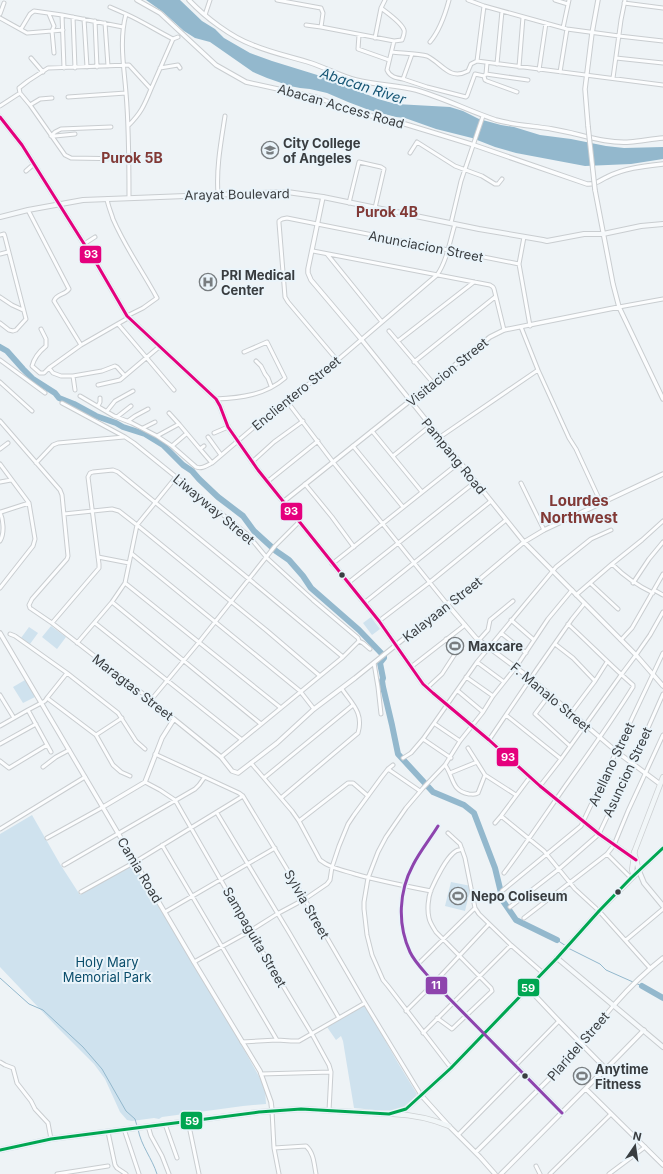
<svg xmlns="http://www.w3.org/2000/svg" width="663" height="1174" viewBox="0 0 663 1174" font-family="Inter,sans-serif">
<rect width="100%" height="100%" fill="#eef3f6"/>
<path fill="#cfe2ee" d="M371 617 380 629 372 635 363 623Z
M51 626 66 637 57 649 42 637Z
M29 627 38 633 30 644 21 638Z
M25 680 35 697 23 703 13 687Z
M32 815 60 864 80 895 133 864 228 1021 265 1087 266 1104 243 1106 162 1117 159 1119 154 1118 132 1121 127 1120 120 1112 105 1079 94 1064 57 1027 0 967V834Z
M451 882 471 886 465 911 445 906Z
M365 1005 398 1063 417 1094C414 1098 410 1103 406 1106 397 1114 367 1109 354 1108L343 1041 341 1036 336 1040 327 1027Z"/>
<path fill="#93b8cd" d="M146 0H180L202 21 215 29 224 38 250 53 272 61 327 78 378 99 396 104 450 107 463 111 479 119 501 125 514 127 540 135 571 139 606 146 624 148 663 147V159L631 164 585 166 516 153 495 147 472 138 436 129 405 118 396 117 369 110 348 102 327 93 310 89 300 88 290 86 267 78 253 72 210 42 195 38 184 31 163 12Z"/>
<g fill="none" stroke-linecap="round" stroke-linejoin="round">
<path stroke="#93b8cd" stroke-width="1" d="M557 940 566 946
M568 948 600 964 606 970 642 986
M0 978 29 1004 43 1010 83 1047 102 1069 126 1111 135 1119 137 1126
M138 1129C141 1146 152 1158 157 1174"/>
<path stroke="#93b8cd" stroke-width="6" d="M0 347 7 351 23 369 33 379 55 393 59 398 74 404 96 416 116 423 123 427 145 434 163 445 183 465 192 471 199 479 218 497 243 516 254 531 276 551 289 560 303 576 311 588 359 630 384 656V658L380 663 383 678 382 681 383 687 392 725 398 754 433 792 464 805 474 813 495 868 503 901 516 920 557 940
M642 986 663 998"/>
<defs>
<path id="minor" d="M277 0 321 8 323 13 321 27 306 25
M468 0 484 6 567 29 619 36 663 41
M555 0 568 4
M624 3 663 8
M484 6 477 61 663 85
M110 7 126 14C119 40 124 67 126 93 129 128 129 163 129 198
M0 14 4 3
M49 14 54 26 52 31 63 30
M126 14C142 21 157 31 173 39L178 37
M205 15 210 0
M73 17 75 68
M0 18 27 33 52 31 54 53
M84 19 87 67
M95 21 97 67
M105 23 108 66
M321 27 394 41 402 40C403 37 405 33 404 30 401 22 387 13 381 8L385 0
M563 28 569 0
M21 29 30 14 34 11 62 15
M359 35 358 49 389 60
M375 38 381 8
M394 41 387 70C390 77 396 78 403 79
M430 42C440 30 445 15 449 0
M392 52C400 53 420 54 427 56 442 63 449 81 468 71L471 64 477 61
M412 54 403 79 427 87 466 97 467 96 475 74 484 76 486 74 528 80
M31 58 43 72
M616 58 663 63
M497 64 502 11
M519 67 523 17
M64 68 62 15 123 27
M160 68 178 65 180 68
M539 70 546 23
M560 72 567 29
M486 74 487 63
M484 76 485 80 487 81 517 92
M613 78 621 20 625 0
M151 89 173 39
M68 97 126 93
M30 105 40 99 52 98
M0 106 20 93
M128 126C141 113 144 106 151 89L129 65 48 68 28 81 19 88 20 93 30 105 65 155 71 158 129 159
M52 135 55 136 75 134
M51 136 55 132 61 129 111 127
M410 153 417 142 455 166 482 176 495 184H498L502 179
M26 171 34 164
M218 194C216 168 221 142 225 116
M107 199C108 206 111 212 113 219 125 247 143 272 157 298L143 308 127 316
M349 203 359 162 381 167 384 169 375 208
M28 210 69 289C65 295 56 294 54 301L81 345
M451 223 461 181 483 116
M0 235 4 234 5 237 26 319 16 330 13 331 9 330 0 323
M84 244 95 237
M313 251 490 285 493 287 494 289 504 330
M0 254 8 252
M327 254 382 322
M519 264 524 237
M0 297 12 305 23 310
M619 307 663 299
M118 324 174 390
M521 327 538 370 569 438 576 449 601 503
M41 329 46 339V346C40 351 34 358 32 366L40 373H44L49 368 81 345 128 318
M389 331 433 383
M398 341 474 282
M0 360 45 393
M337 360 288 302 285 297 279 223V221L282 219 287 218 519 264 530 326
M256 361 261 366 265 374 268 378 271 386
M414 362 495 297
M49 368 53 373 61 376H73L102 371 115 366 117 367 125 376
M73 376 75 390
M0 382 32 411
M98 385 120 380 159 347
M80 396 114 416 132 423 157 436 172 446 196 467C202 469 206 466 212 463L286 400 313 381 437 275C447 261 450 240 455 224
M216 399C240 398 266 395 285 378L267 342 244 352
M286 400 333 462 447 604
M62 403 125 437 134 443 248 535 267 558 313 600 358 638 359 641 363 643 370 649
M98 406 100 402V398
M107 411 115 401 133 391
M169 413 179 424
M117 417 131 406
M0 421 60 490 62 495 68 556 67 559 32 599 29 605 30 608 52 623 151 700 174 719
M128 421 135 416 148 409
M143 428 155 422
M372 431 422 492
M214 433 228 427
M157 436 179 424 200 449 204 446
M208 437 221 455
M440 437 538 370
M172 446 186 434
M353 446 403 507
M0 449 8 443
M200 449 212 463
M393 456 430 426
M252 462 274 442 303 421
M36 463 53 445 58 443 124 437
M0 464 29 503 35 539 33 546 0 588
M0 482 11 480
M267 482 318 441
M521 483 544 530
M305 484 332 517 354 547
M0 512C3 519 5 533 0 541
M1 512 29 503
M64 514 112 509 119 511 137 525 266 630 320 676
M132 554 300 691 314 709
M98 557 129 563
M332 564 460 462
M612 564C625 577 636 585 653 593
M125 583 281 708
M348 583 475 482
M590 583 618 609
M633 583 649 559 663 542
M654 590 663 595
M576 595 612 564 642 540 663 521
M112 602 261 724
M364 603 491 501
M511 620 534 640
M379 621 430 582 506 520
M52 623 99 568V564L88 477 90 473 93 472 113 470 118 472 249 579 343 657
M95 623 242 740
M501 633 526 653
M10 634 15 636 67 673 118 713 136 741 145 749
M479 640 488 630 490 620 513 601
M621 640 632 628 663 574
M77 643 112 602 125 583 137 525 176 477
M555 644 573 658 595 681 607 662
M477 662 504 682
M374 663 378 687 381 714
M411 667 465 625
M67 673 47 698 96 735 113 765 121 772 130 776
M466 677 493 696
M427 688 442 674 455 654 456 652 446 639
M458 691 483 712
M550 694 535 714 570 746
M0 695 14 718 0 726
M151 700 200 641 275 546 299 522
M28 710 45 701 47 698
M571 713 595 681
M506 715 561 759
M14 718 28 710 51 752
M435 724 460 741
M96 735 122 718
M423 739 451 758
M489 740 537 669 572 619 584 604
M0 744 36 724
M468 748 485 775 516 795
M155 754 239 793 243 796 290 874 365 1003 421 1095
M221 757 343 657 359 641
M403 758 411 753 423 739 477 662 556 567 591 539 611 530
M0 761 9 768 47 745
M251 763 292 811 299 821 320 860C330 868 342 870 355 874 380 881 405 886 431 891
M445 765C454 777 451 791 469 794 472 794 475 795 478 793L485 775
M43 767 56 757 69 750
M388 769 420 791
M450 773 477 762
M264 778 353 705
M145 782 160 790 175 800 250 931 312 1034 329 1065 331 1072 329 1111
M540 786 561 759 621 675 636 655 650 635 663 612
M281 798 358 733C364 713 352 704 342 689
M217 813 290 934 339 1018
M501 816 544 851 575 889 599 911 650 968
M299 821 348 783H353L368 796
M495 823 501 816 530 777
M438 826C430 839 420 851 413 865 399 891 397 924 410 952 415 963 426 973 434 983L552 1102
M0 829 85 777
M448 833 460 844 465 858 475 908 479 914 511 945 543 973
M47 838 103 807
M162 845 277 1040
M607 854 631 878
M64 865 195 789 199 785 204 778
M504 873C526 844 545 815 566 785 589 753 612 721 633 687V685C610 665 590 644 568 624
M502 891 581 826 663 653
M81 892 135 862 243 796
M510 907 559 869 599 834 633 762 663 694
M165 912 275 848
M524 918 607 854 614 845 628 811 663 735
M626 940 663 909
M194 962 250 931 277 914 305 899 327 884 330 880 332 867 339 846 348 824 354 815 381 778 388 769 393 765
M418 964 475 908
M406 1011 434 983 489 924
M437 1018 452 1029 492 991 491 988 436 932C433 927 430 923 429 918 427 910 428 898 431 890 435 881 447 856 456 851 458 850 460 850 462 849
M423 1033 511 945
M242 1042 277 1040 291 1041H299L365 1003
M582 1043 614 1005
M0 1062 5 1065 13 1068 17 1083 31 1101 35 1109 48 1123 51 1139
M515 1066 559 1021
M451 1068 388 986 383 980 372 955 367 935 364 909V902L368 878 378 852 386 837 406 808 423 788 445 765 460 741 483 712 493 696 516 667 548 619 572 590
M261 1074 331 1072
M553 1103 562 1113
M272 1111 274 1148 279 1174
M188 1121 199 1174
M165 1124 177 1158
M148 1126 151 1136 162 1156 169 1174
M124 1129 139 1174
M108 1132 115 1165 117 1168 126 1174
M458 1135 521 1071
M274 1148 306 1146C314 1153 314 1164 316 1174
M536 1166 540 1174
M57 1174 108 1166
M550 1174 611 1114
M609 1174 645 1147"/>
<path id="tertiary" d="M137 0 160 13 216 65 246 82 319 98 351 111 405 124 474 145 587 184C596 185 600 180 607 177 624 168 645 166 663 164
M189 0C205 17 231 37 253 45 272 53 292 57 311 63 326 68 341 76 356 80 376 85 396 85 416 90 444 98 469 111 496 120 514 125 534 126 552 129 578 133 604 144 630 142 641 141 652 139 663 138
M588 126 585 89 592 33 598 0
M595 190 613 284 619 307 663 399
M323 197 308 269V273L311 280 361 339 524 542 636 655 663 686
M283 502 490 337 504 330 619 307
M447 604 476 638 534 681 617 752 660 784
M0 633 194 962 260 1071 271 1102 272 1111
M103 807 145 782 162 738 174 719 221 757 232 771 238 773 277 743 314 709 355 678 447 604 474 584 524 542 544 530 663 474
M639 871 663 848
M528 988 559 1021 606 1069
M614 1005C629 988 645 972 663 958
M600 1075 644 1030
M586 1089 663 1165
M421 1095 449 1126 480 1157 495 1174
M476 1152 562 1066 582 1043
M501 1174 597 1077"/>
<path id="secondary" d="M0 117 22 145 59 204 98 266 127 316 216 399 220 406 228 427 258 470 379 621 423 684 433 693 489 740 540 786 599 834 636 860
M0 217 28 210 83 200 287 192 323 197 479 229 543 240 547 241 584 234H603L641 226 663 224
M639 871 644 883 663 906
M557 958 663 1047"/>
<path id="primary" d="M634 876 632 870 635 850 663 777
M393 1114C414 1115 430 1118 449 1126
M0 1150 51 1139 259 1112 301 1109 389 1114 406 1109 451 1068 557 958 599 911 639 871 634 852"/>
</defs>
<use href="#minor" stroke="#c9cdd0" stroke-width="5"/>
<use href="#tertiary" stroke="#c9cdd0" stroke-width="5.5"/>
<use href="#secondary" stroke="#c9cdd0" stroke-width="6"/>
<use href="#primary" stroke="#cdd0d2" stroke-width="6"/>
<use href="#minor" stroke="#fcfdfe" stroke-width="3"/>
<use href="#tertiary" stroke="#fcfdfe" stroke-width="3.5"/>
<use href="#secondary" stroke="#f6f9fb" stroke-width="4"/>
<use href="#primary" stroke="#f1f6f8" stroke-width="4.5"/>
<defs>
<path id="tertiary-bridge" d="M588 126 595 190"/>
</defs>
<use href="#tertiary-bridge" stroke="#c9cdd0" stroke-width="5.5" stroke-linecap="butt"/>
<use href="#tertiary-bridge" stroke="#fcfdfe" stroke-width="3.5"/>
<defs>
<path id="bus-1" d="M0 1150 51 1139 259 1112 301 1109 389 1114 406 1109 451 1068 557 958 599 911 631 878 663 848"/>
<path id="bus-2" d="M0 117 22 145 59 204 98 266 127 316 216 399 220 406 228 427 258 470 379 621 423 684 433 693 489 740 540 786 599 834 636 860"/>
<path id="bus-3" d="M438 826C430 839 420 851 413 865 399 891 397 924 410 952 415 963 426 973 434 983L562 1113"/>
</defs>
<use href="#bus-1" stroke="#eaf4fa" stroke-width="6"/>
<use href="#bus-2" stroke="#eaf4fa" stroke-width="6"/>
<use href="#bus-3" stroke="#eaf4fa" stroke-width="6"/>
<use href="#bus-1" stroke="#00a651" stroke-width="3"/>
<use href="#bus-2" stroke="#e5007d" stroke-width="3"/>
<use href="#bus-3" stroke="#8e44ad" stroke-width="3"/>
</g>
<defs>
<symbol id="university-ring" viewBox="-11 -11 22 22"><circle r="9.5" fill="#eaf4fa" stroke="#787d80" stroke-width="1.5"/><path d="M0-5L7-2L0 1L-7-2ZM-4 1L0 2.5L4 1V4Q0 6-4 4Z" fill="#787d80"/></symbol>
<symbol id="hospital-ring" viewBox="-11 -11 22 22"><circle r="9.5" fill="#eaf4fa" stroke="#787d80" stroke-width="1.5"/><path d="M-5-5h3v3.5h4V-5h3V5h-3V1.5h-4V5h-3Z" fill="#787d80"/></symbol>
<symbol id="stadium-ring" viewBox="-11 -11 22 22"><circle r="9.5" fill="#eaf4fa" stroke="#787d80" stroke-width="1.5"/><path d="M0-5a6.5 5 0 1 0 0 10a6.5 5 0 1 0 0-10ZM-3.5-1.8h7v3.6h-7Z" fill="#787d80"/></symbol>
</defs>
<g fill-rule="evenodd">
<use href="#university-ring" x="260" y="140" width="20" height="20"/>
<use href="#hospital-ring" x="198" y="272" width="20" height="20"/>
<use href="#stadium-ring" x="445" y="636" width="20" height="20"/>
<use href="#stadium-ring" x="448" y="886" width="20" height="20"/>
<use href="#stadium-ring" x="572" y="1066" width="20" height="20"/>
</g>
<g fill="#393d40" stroke="#eaf4fa" stroke-width="1.5">
<circle cx="342" cy="575" r="3.5"/>
<circle cx="618" cy="892" r="3.5"/>
<circle cx="525" cy="1076" r="3.5"/>
</g>
<g text-anchor="middle" stroke-width="4" stroke-linejoin="round" paint-order="stroke">
<g font-size="13" fill="#393d40" stroke="#eaf4fa">
<text transform="translate(341 106) rotate(16)" y="5">Abacan Access Road</text>
<text transform="translate(237 194) rotate(-1)" y="5">Arayat Boulevard</text>
<text transform="translate(426 246) rotate(11)" y="5">Anunciacion Street</text>
<text transform="translate(447 372) rotate(-39)" y="5">Visitacion Street</text>
<text transform="translate(296 393) rotate(-39)" y="5">Enclientero Street</text>
<text transform="translate(454 456) rotate(51)" y="5">Pampang Road</text>
<text transform="translate(214 509) rotate(40)" y="5">Liwayway Street</text>
<text transform="translate(442 609) rotate(-38)" y="5">Kalayaan Street</text>
<text transform="translate(133 687) rotate(38)" y="5">Maragtas Street</text>
<text transform="translate(551 697) rotate(40)" y="5">F. Manalo Street</text>
<text transform="translate(611 764) rotate(-65)" y="5">Arellano Street</text>
<text transform="translate(627 772) rotate(-65)" y="5">Asuncion Street</text>
<text transform="translate(140 870) rotate(59)" y="5">Camia Road</text>
<text transform="translate(307 904) rotate(60)" y="5">Sylvia Street</text>
<text transform="translate(255 937) rotate(60)" y="5">Sampaguita Street</text>
<text transform="translate(578 1046) rotate(-49)" y="5">Plaridel Street</text>
</g>
<g font-size="13" font-weight="bold" fill="#393d40" stroke="#eaf4fa" text-anchor="start">
<text x="283" y="148">City College<tspan x="283" dy="15">of Angeles</tspan></text>
<text x="221" y="280">PRI Medical<tspan x="221" dy="15">Center</tspan></text>
<text x="468" y="651">Maxcare</text>
<text x="471" y="901">Nepo Coliseum</text>
<text x="595" y="1074">Anytime<tspan x="595" dy="15">Fitness</tspan></text>
</g>
<g font-size="13" fill="#0a4d6b" stroke="#eaf4fa">
<text x="107" y="967">Holy Mary<tspan x="107" dy="15">Memorial Park</tspan></text>
</g>
<g font-size="14" font-style="italic" fill="#175674" stroke="#eaf4fa">
<text transform="translate(363 86) rotate(18)" y="5">Abacan River</text>
</g>
<g font-size="14" font-weight="bold" fill="#813936" stroke="#eaf4fa">
<text x="132" y="163">Purok 5B</text>
<text x="387" y="217">Purok 4B</text>
</g>
<g font-size="15" font-weight="bold" fill="#813936" stroke="#eaf4fa">
<text x="579" y="506">Lourdes<tspan x="579" dy="17">Northwest</tspan></text>
</g>
</g>
<g stroke="#eaf4fa" stroke-width="1.5">
<rect x="79" y="245" width="23" height="19" rx="4" fill="#e5007d"/>
<rect x="280" y="502" width="23" height="19" rx="4" fill="#e5007d"/>
<rect x="496" y="747" width="23" height="20" rx="4" fill="#e5007d"/>
<rect x="425" y="976" width="23" height="19" rx="4" fill="#8e44ad"/>
<rect x="517" y="978" width="23" height="19" rx="4" fill="#00a651"/>
<rect x="180" y="1111" width="23" height="19" rx="4" fill="#00a651"/>
</g>
<g font-size="11" text-anchor="middle" font-weight="bold" fill="#fff">
<text x="91" y="258">93</text>
<text x="291" y="515">93</text>
<text x="508" y="761">93</text>
<text x="436" y="989">11</text>
<text x="528" y="992">59</text>
<text x="192" y="1125">59</text>
</g>
<g transform="translate(635 1146) rotate(13)" stroke="#eaf4fa" stroke-width="3" paint-order="stroke">
<path d="M0-3L7 15L0 10L-7 15Z" fill="#393d40"/>
<text y="-6" font-size="11" font-weight="bold" text-anchor="middle" fill="#393d40">N</text>
</g>
</svg>
